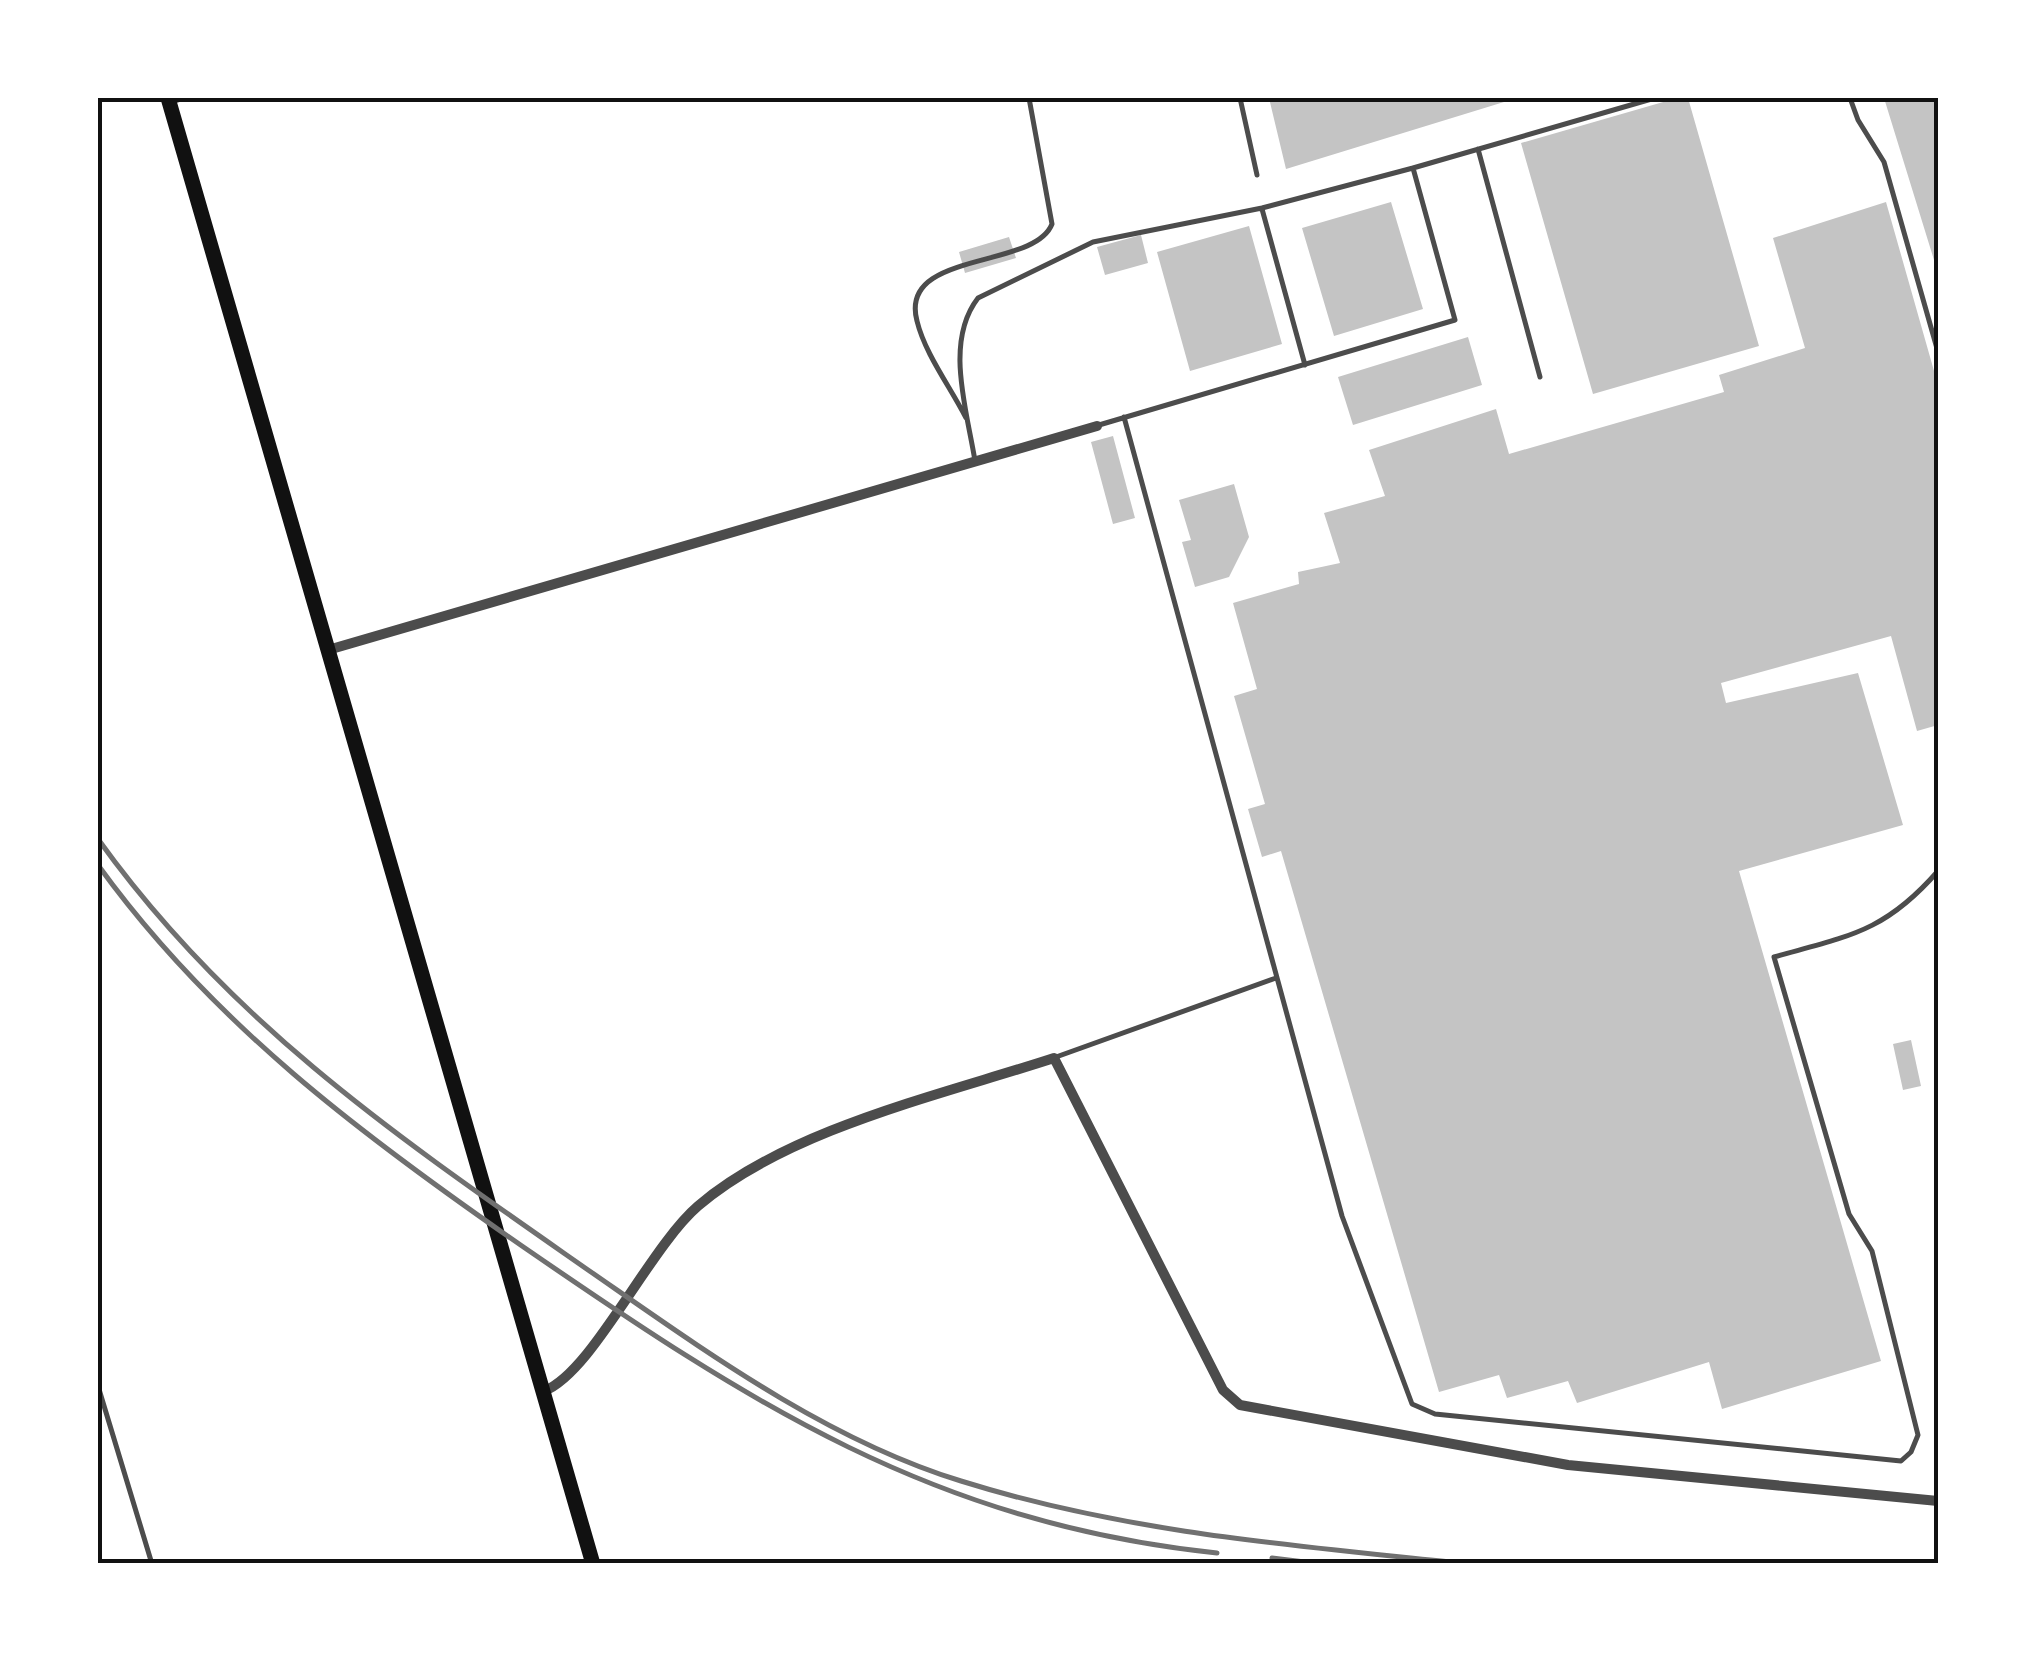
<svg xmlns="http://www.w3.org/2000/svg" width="2036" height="1661" viewBox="0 0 2036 1661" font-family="Overpass,sans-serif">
<rect width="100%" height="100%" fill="#fff"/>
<path fill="#c4c4c4" d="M1269 98H1517L1286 169Z
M1677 98H1688L1759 346 1593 394 1521 143Z
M1884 98H1938V273Z
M1391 202 1423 309 1334 336 1302 228Z
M1886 202 1938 385V725L1917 731 1891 636 1721 683 1726 703 1858 673 1903 825 1739 871 1881 1361 1722 1409 1709 1362 1577 1403 1568 1381 1507 1398 1499 1375 1439 1392 1281 851 1262 857 1248 809 1265 804 1234 696 1257 689 1233 603 1299 584 1298 572 1340 563 1324 513 1385 496 1369 450 1496 409 1509 454 1724 392 1719 375 1805 348 1773 238Z
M1249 226 1282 344 1190 371 1157 252Z
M1141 235 1148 263 1105 275 1097 247Z
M1009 237 1016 258 965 273 959 252Z
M1468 337 1482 385 1353 425 1338 377Z
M1113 436 1135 518 1113 524 1091 442Z
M1234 484 1249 537 1229 577 1195 587 1182 542 1191 540 1179 500Z
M1911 1040 1921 1086 1903 1090 1893 1044Z"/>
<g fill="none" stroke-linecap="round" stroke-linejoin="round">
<path stroke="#4c4c4c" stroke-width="5" d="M1240 98 1257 175
M1850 98 1858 120 1884 162 1938 352
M172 102 184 98
M1478 149 1540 377
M1262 209 1305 365
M1124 417 1342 1216 1412 1404 1435 1414 1901 1461 1911 1452 1918 1435 1872 1251 1849 1214 1774 957C1849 936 1885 932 1938 871
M966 418C951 388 925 354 917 321 898 250 1034 270 1052 224L1029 98
M1099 425 1455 320 1413 168 1655 98
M975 461C967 410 944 342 978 298L1093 242 1262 208 1413 168
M1056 1057 1276 978
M98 1386 152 1564"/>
<path stroke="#4c4c4c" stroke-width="10" d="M328 650 1097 426
M544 1391C592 1373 649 1248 698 1206 788 1129 941 1095 1054 1058L1223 1390 1240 1405 1568 1465 1938 1501"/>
<path stroke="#111" stroke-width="15" d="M168 98 593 1564"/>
<path stroke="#707070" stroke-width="5" d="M98 839C232 1026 405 1142 591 1272 705 1351 827 1440 961 1481 1127 1533 1297 1546 1469 1564
M98 865C212 1023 363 1136 522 1246 750 1403 933 1523 1217 1553
M1272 1558 1321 1564"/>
</g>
<rect width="2036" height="1661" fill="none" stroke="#ffffff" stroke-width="200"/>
<rect x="100" y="100" width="1836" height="1461" fill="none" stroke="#111" stroke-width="4"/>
</svg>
